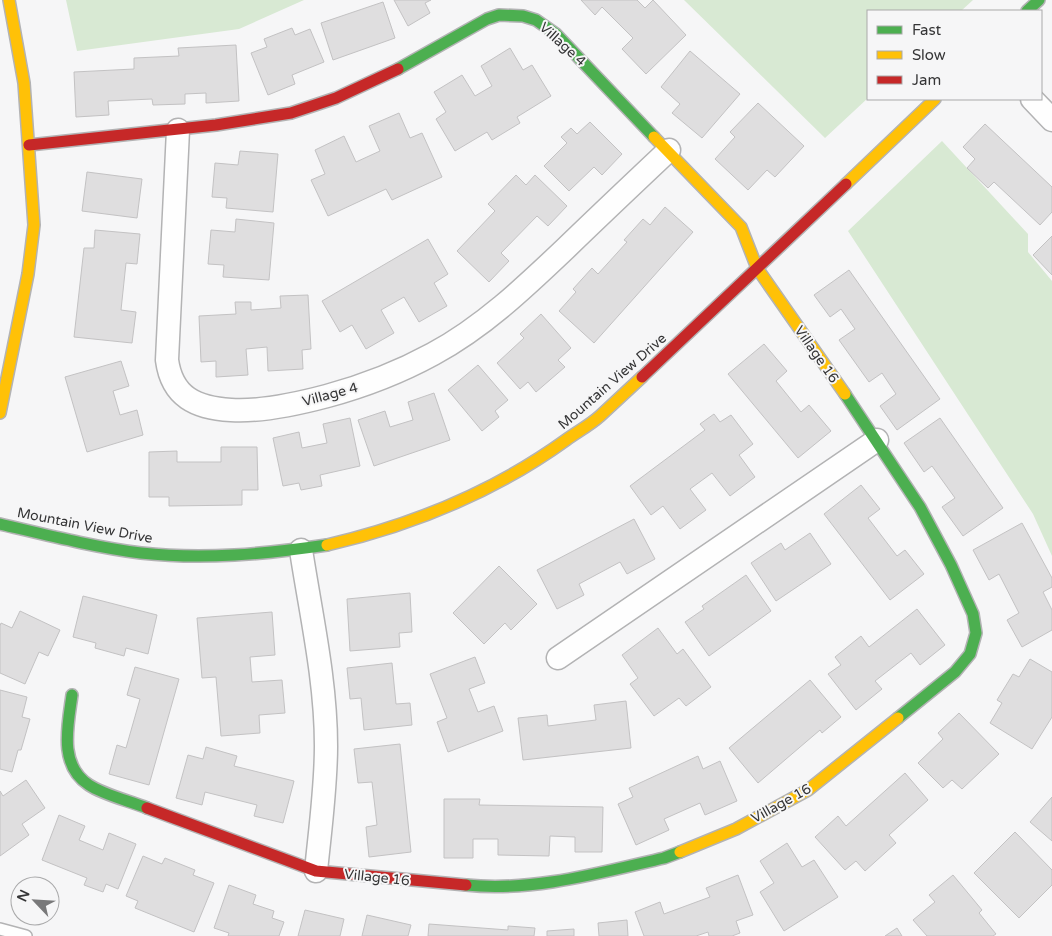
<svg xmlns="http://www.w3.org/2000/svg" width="1052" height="936" viewBox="0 0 1052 936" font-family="'Varela Round',sans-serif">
<rect width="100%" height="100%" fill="#f6f6f7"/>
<path fill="#d8e9d3" d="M66 0H304L239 29 77 51Z
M684 0H973L961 11H868V98L825 138Z
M942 141 1028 234V252L1052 281V556L1033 514 848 231Z"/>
<path fill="#dfdedf" stroke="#c3c2c3" d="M394 0H431L425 3 430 13 408 26Z
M581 0H637L645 8 653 0 686 35 646 74 622 49 633 38 602 7 595 15Z
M383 2 395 38 333 60 321 23Z
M292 28 295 35 310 29 324 62 292 75 295 84 268 95 251 53 267 47 264 39Z
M236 45 239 101 206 103V93L185 94V104L153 105 152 99 108 101 109 115 76 117 74 72 134 69V58L179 56 178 48Z
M510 48 523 70 532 65 551 96 517 117 520 123 492 140 487 132 455 151 436 119 446 112 434 92 462 75 475 96 492 86 481 66Z
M690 51 740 94 702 138 672 113 680 104 661 87Z
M758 103 804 146 775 177 767 170 748 190 715 159 735 137 730 132Z
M399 113 410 138 422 133 442 177 392 200 386 189 328 216 311 180 325 174 315 150 344 136 356 162 380 151 369 126Z
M590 122 622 154 602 175 594 167 569 191 544 166 567 143 561 137 571 128 577 134Z
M985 124 1052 187V212L1040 225 994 182 988 188 967 168 975 159 963 147Z
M240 151 278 154 273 212 226 208 227 198 212 197 215 163 238 165Z
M87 172 142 179 137 218 82 211Z
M516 175 526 185 535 175 567 206 548 226 537 216 501 253 509 261 489 282 457 251 495 211 488 204Z
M665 207 693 232 594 343 559 311 576 292 573 289 592 268 598 274 627 242 624 240 643 219 650 225Z
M236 219 274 223 269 280 223 277 224 265 208 264 211 230 235 232Z
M95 230 140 234 137 264 126 263 121 310 136 312 132 343 74 337 84 248H94Z
M1052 236V275L1033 255Z
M428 239 448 274 434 283 447 306 419 322 404 297 381 310 394 333 366 349 352 325 340 332 322 301Z
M849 270 940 399 897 430 880 406 896 394 882 373 869 382 839 340 855 329 841 309 830 317 814 295Z
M308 295 311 349 302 350 303 369 268 371 267 347 246 349 248 375 216 377V361L201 362 199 316 236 314 235 302H251V310L281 308 280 296Z
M541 314 571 348 558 360 565 367 536 392 528 382 520 389 497 363 524 338 520 334Z
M764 344 787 371 776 381 801 412 809 405 831 431 798 458 728 374Z
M121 361 129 386 113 391 120 415 137 410 143 435 87 452 65 377Z
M478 365 508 400 495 411 499 417 482 431 448 390Z
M434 393 450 440 374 466 358 420 385 411 390 427 413 420 408 402Z
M714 414 720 422 731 415 753 444 739 455 755 477 730 496 712 473 690 489 706 510 680 529 663 506 651 515 630 486 705 430 700 424Z
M350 418 360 466 320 475 322 486 301 490 299 483 283 486 273 438 299 432 302 448 327 443 323 424Z
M940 418 1003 508 963 536 942 507 955 498 932 466 924 472 904 443Z
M221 447H257L258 490H242V505L169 506V497H149V452L177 451V462H221Z
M861 485 880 509 868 518 897 556 905 550 924 574 890 600 824 514Z
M634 519 655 559 627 574 620 562 579 584 584 595 557 609 537 570Z
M1022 523 1052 578V587L1043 592 1052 610V630L1022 647 1007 620 1019 613 999 574 989 580 973 550Z
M810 533 831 564 776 601 751 563 781 543 785 550Z
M499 566 537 604 511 630 505 623 484 644 453 613Z
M746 575 771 611 709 656 685 622 704 609 702 606Z
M410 593 412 632 399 633 400 647 350 651 347 599Z
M83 596 157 615 148 654 126 648 124 656 95 648 96 643 73 637Z
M917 609 945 645 920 665 911 653 875 681 882 689 856 710 828 674 841 665 835 657 861 636 869 647Z
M20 611 60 630 48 656 39 652 25 684 0 673V626L1 623 12 628Z
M272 612 275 655 250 657 252 682 282 680 285 713 259 715 260 733 221 736 216 677 202 678 197 618Z
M658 628 677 654 683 649 711 687 686 706 679 698 654 716 630 684 638 678 622 655Z
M475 657 485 683 469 689 478 712 494 706 503 731 448 752 437 722 447 718 430 674Z
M1030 659 1052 672V717L1032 749 990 723 1002 703 997 700 1013 674 1019 677Z
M392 663 396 704 410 703 412 725 364 730 361 698 350 699 347 668Z
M135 667 179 679 149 785 109 774 117 745 126 748 140 699 127 695Z
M810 680 841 717 822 733 820 730 758 783 729 748Z
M0 690 27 697 22 717 30 719 21 750H18L12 772 0 769Z
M626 701 631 748 523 760 518 718 547 715 548 726 596 720 594 705Z
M959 713 999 754 962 789 952 780 943 788 918 763 943 739 938 733Z
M400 744 411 852 369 857 366 827 377 825 372 782 358 783 354 749Z
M206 747 237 756 234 766 294 781 283 823 254 816 257 805 205 792 202 805 176 798 188 755 203 759Z
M698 756 703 769 720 761 737 801 705 815 700 803 664 819 669 830 636 845 618 804 633 797 629 788Z
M905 773 928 800 889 835 896 843 865 871 856 861 845 870 815 837 838 816 846 826Z
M26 780 45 808 22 824 29 835 0 856V791L3 796Z
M1052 797V841L1030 822Z
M444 799H480L479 805 603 807 602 852H575V837L550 836 549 856 498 855V839H473V858H444Z
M59 815 85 826 79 840 103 850 109 833 136 844 118 889 106 884 103 892 84 885 87 878 42 860Z
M1015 832 1052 870V885L1019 918 974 873Z
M787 843 802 867 814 860 838 897 784 931 760 892 774 883 760 861Z
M143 856 162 864 165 858 195 870 193 875 214 883 194 932 135 908 138 901 126 896Z
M738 875 753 915 736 921 740 933 732 936H709L708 932 696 936H644L635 912 660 902 664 914 710 897 706 888Z
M953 875 982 910 979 913 996 934 993 936H927L913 920 935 902 929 895Z
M229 885 256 895 253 904 274 911 272 918 284 922 279 936H228L229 933 214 928Z
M305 910 344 919 340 936H298Z
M367 915 411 925 408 936H362Z
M627 920 628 936H599L598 923Z
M429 924 508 930V926L535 928 534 936H428Z
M897 928 902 936H885Z
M574 929V936H547V931Z"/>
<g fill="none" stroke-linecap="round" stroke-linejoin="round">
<defs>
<path id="lane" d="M0 929 26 936"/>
<path id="street" d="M1032 99 1052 120
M178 130 167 360C172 397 196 408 231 410 262 412 297 404 327 396 364 386 400 372 433 354 483 327 524 288 565 249 599 216 634 183 669 150
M301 550C311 615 326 680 326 746 326 788 320 830 316 871
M558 658 877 440"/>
<path id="fast" d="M1027 11 1039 0
M398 69 487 19 499 15 523 16 536 20 556 34 654 137
M845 394 920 507 951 565 973 614 976 633 970 654 955 672 898 718
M0 524C47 535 94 547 141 553 204 560 265 554 327 545
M72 695C68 725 58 765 89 785 104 795 130 801 147 808
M466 885C533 892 599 873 664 858L680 852"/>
<path id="slow" d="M654 137 741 227 757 268 845 394
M846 184 935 99
M0 413 28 274 34 225 24 83 9 0
M327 545C413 525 494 492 566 440 577 432 590 425 600 416 614 403 628 390 642 377
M680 852 736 829 808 790 898 718"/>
<path id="jam" d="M29 145 216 125 291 113 336 98 398 69
M642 377 846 184
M147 808 316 871 466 885"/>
</defs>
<use href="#lane" stroke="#b3b3b4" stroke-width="14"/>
<use href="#street" stroke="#b3b3b4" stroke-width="25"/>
<use href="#fast" stroke="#b3b3b4" stroke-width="14"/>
<use href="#slow" stroke="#b3b3b4" stroke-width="14"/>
<use href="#jam" stroke="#b3b3b4" stroke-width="14"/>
<use href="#lane" stroke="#fefefe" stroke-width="11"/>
<use href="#street" stroke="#fefefe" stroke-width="22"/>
<use href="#fast" stroke="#4caf50" stroke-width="11"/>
<use href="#slow" stroke="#ffc107" stroke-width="11"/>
<use href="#jam" stroke="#c62828" stroke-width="11"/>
</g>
<g text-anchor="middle" stroke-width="4" stroke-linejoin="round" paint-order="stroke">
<g font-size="14" fill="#353536" stroke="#f6f6f7">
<text transform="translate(563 44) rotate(42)" y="5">Village 4</text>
<text transform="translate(817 354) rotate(55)" y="5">Village 16</text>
<text transform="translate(612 381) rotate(-41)" y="5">Mountain View Drive</text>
<text transform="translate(330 394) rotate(-15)" y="5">Village 4</text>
<text transform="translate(85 525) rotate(11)" y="5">Mountain View Drive</text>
<text transform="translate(781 803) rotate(-29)" y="5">Village 16</text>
<text transform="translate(377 877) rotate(6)" y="5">Village 16</text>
</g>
</g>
<rect x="867" y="10" width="175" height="90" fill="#f6f6f7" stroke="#a9a9aa"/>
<rect x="877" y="26" width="25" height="8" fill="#4caf50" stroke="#a9a9aa"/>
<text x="912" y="35" font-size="15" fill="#353536">Fast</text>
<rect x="877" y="51" width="25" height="8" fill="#ffc107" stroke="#a9a9aa"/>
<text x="912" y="60" font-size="15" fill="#353536">Slow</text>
<rect x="877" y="76" width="25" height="8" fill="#c62828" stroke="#a9a9aa"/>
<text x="912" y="85" font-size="15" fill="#353536">Jam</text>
<g transform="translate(35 901) rotate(295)"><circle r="24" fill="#f6f6f7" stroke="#a9a9aa"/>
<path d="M0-4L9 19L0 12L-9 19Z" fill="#79797a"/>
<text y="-8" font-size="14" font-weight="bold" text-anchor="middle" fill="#353536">N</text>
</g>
</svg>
